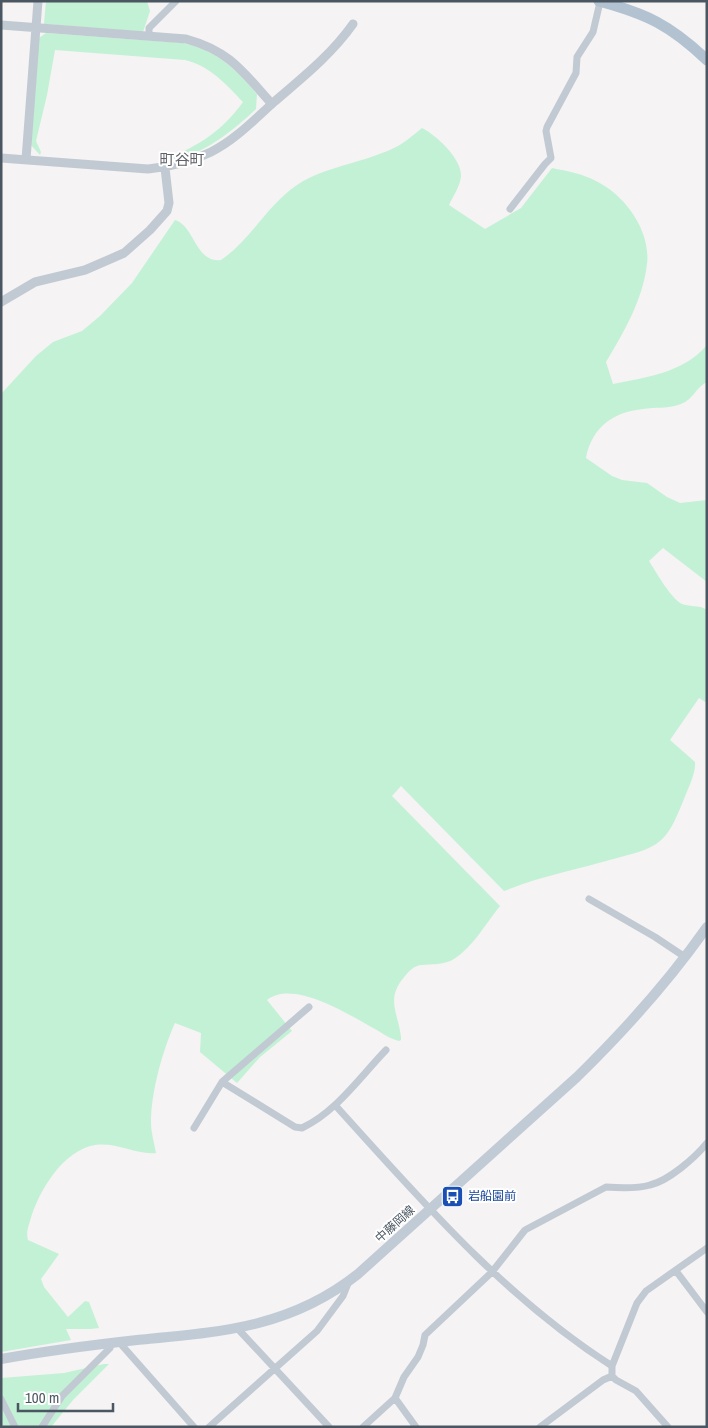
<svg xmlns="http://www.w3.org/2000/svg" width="708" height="1428" viewBox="0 0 708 1428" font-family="'Archivo Narrow','Noto Sans JP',sans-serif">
<rect width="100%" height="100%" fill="#f5f3f3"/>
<path fill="#c3f1d5" d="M46 1H147L150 11 143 32 44 24Z
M46 33 183 43C219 52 233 67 257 94L256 109C235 129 197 161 166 159 200 145 221 132 243 102 226 84 210 66 185 60L55 50 47 95 36 141 41 152 40 155 30 144 39 38Z
M422 128C436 135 461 158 461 175 461 185 453 196 449 205L485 229 521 208 552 168C567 171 583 174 596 181 625 195 651 231 647 264 643 299 624 332 606 362L613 384C647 377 683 373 707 345V382C696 387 693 400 681 404 669 409 655 407 643 409 613 412 592 427 586 458L612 476 622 480 647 483 667 497 680 503 707 500V582L663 548 649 561C656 572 669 595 680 603 689 608 699 604 707 610V703L699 698 670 740 695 762C696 774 688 788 684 799 678 813 672 831 660 841 648 851 631 854 617 858 579 869 541 876 504 891L401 786 392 796 500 906C486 923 473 947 454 959 444 965 432 964 421 965 414 966 409 971 405 976 385 999 398 1012 401 1037V1040L399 1041C390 1039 382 1033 375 1029 349 1015 294 979 267 1000L292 1031 260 1057 237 1083 200 1052 201 1033 175 1023C163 1049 151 1092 151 1122 151 1132 154 1142 156 1153 136 1155 117 1142 95 1145 63 1150 38 1192 30 1221 28 1227 26 1233 28 1240L59 1254 41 1279 44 1287 68 1317 85 1301 89 1302 99 1328 90 1329H66L71 1340 1 1352V394L36 356 53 342 82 331 100 316 132 283 175 220C195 226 195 263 221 260 251 240 267 205 297 185 326 166 363 163 394 148 405 143 413 135 422 128Z
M104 1364H109L73 1400 51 1427H1V1378L64 1373Z"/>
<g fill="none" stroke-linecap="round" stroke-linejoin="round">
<path stroke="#c1cad2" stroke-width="7" d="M149 36V28L176 1
M510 209 545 164 551 158 546 131 547 127 576 73 577 57 593 32 600 2
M589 899 655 937 685 957
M222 1082 295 1127 302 1128C336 1112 360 1077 386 1050
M335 1105C420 1199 504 1297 612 1366
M194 1128 222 1082 309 1007
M676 1271 707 1312
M238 1329 329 1427
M119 1342 194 1427
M395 1398 416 1427
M1 1399 15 1427
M42 1427 62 1396 110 1348 111 1343
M209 1427 317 1331 343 1296 349 1281
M363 1427 395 1398 404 1377 418 1357 423 1345 425 1335 492 1272 525 1230 606 1187C620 1188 636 1189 650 1185 668 1181 695 1158 707 1143
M540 1427 603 1380 612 1376
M668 1427 636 1391 616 1380 612 1376V1366L637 1303 646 1291 707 1248"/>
<path stroke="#c1cad2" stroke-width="9" d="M1 25 186 39C230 51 243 72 272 104
M1 158 148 169C170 167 191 162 211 152 235 140 254 120 274 102 303 77 331 55 353 24
M26 159 38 1
M1 302 35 282 85 270 124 253 150 230 167 211 169 203 165 168"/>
<path stroke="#c1cbd6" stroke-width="10" d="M1 1359C46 1351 92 1345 137 1340 220 1332 290 1328 358 1274L577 1077C624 1031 669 981 707 927"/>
<path stroke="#b3c2d1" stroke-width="11" d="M599 1C647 14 670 25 707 60"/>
</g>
<defs>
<symbol id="bus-square" viewBox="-11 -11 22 22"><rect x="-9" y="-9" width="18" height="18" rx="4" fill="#1a4fb4" stroke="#fff"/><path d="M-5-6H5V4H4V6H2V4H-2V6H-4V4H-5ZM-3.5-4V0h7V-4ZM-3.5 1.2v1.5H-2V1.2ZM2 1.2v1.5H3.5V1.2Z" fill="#fff"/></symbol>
</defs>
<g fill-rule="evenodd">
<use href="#bus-square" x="440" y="1184" width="25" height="25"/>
</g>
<g text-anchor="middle" stroke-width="4" stroke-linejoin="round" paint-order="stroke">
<g font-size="12" fill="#164399" stroke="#fff" text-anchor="start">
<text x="468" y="1200">岩船園前</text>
</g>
<g font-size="12" fill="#4a5661" stroke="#fff">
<text transform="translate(395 1224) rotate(-42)" y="4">中藤岡線</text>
</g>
<g font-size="15" fill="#5f6368" stroke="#fff">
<text x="182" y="165">町谷町</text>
</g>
</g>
<rect width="708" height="1428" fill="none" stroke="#4a5661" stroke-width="5"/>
<path d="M18 1403v8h95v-8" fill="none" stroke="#4a5661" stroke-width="2.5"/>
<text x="25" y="1403" font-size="15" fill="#4a5661" stroke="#ffffff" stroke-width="4" paint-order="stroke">100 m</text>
</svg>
